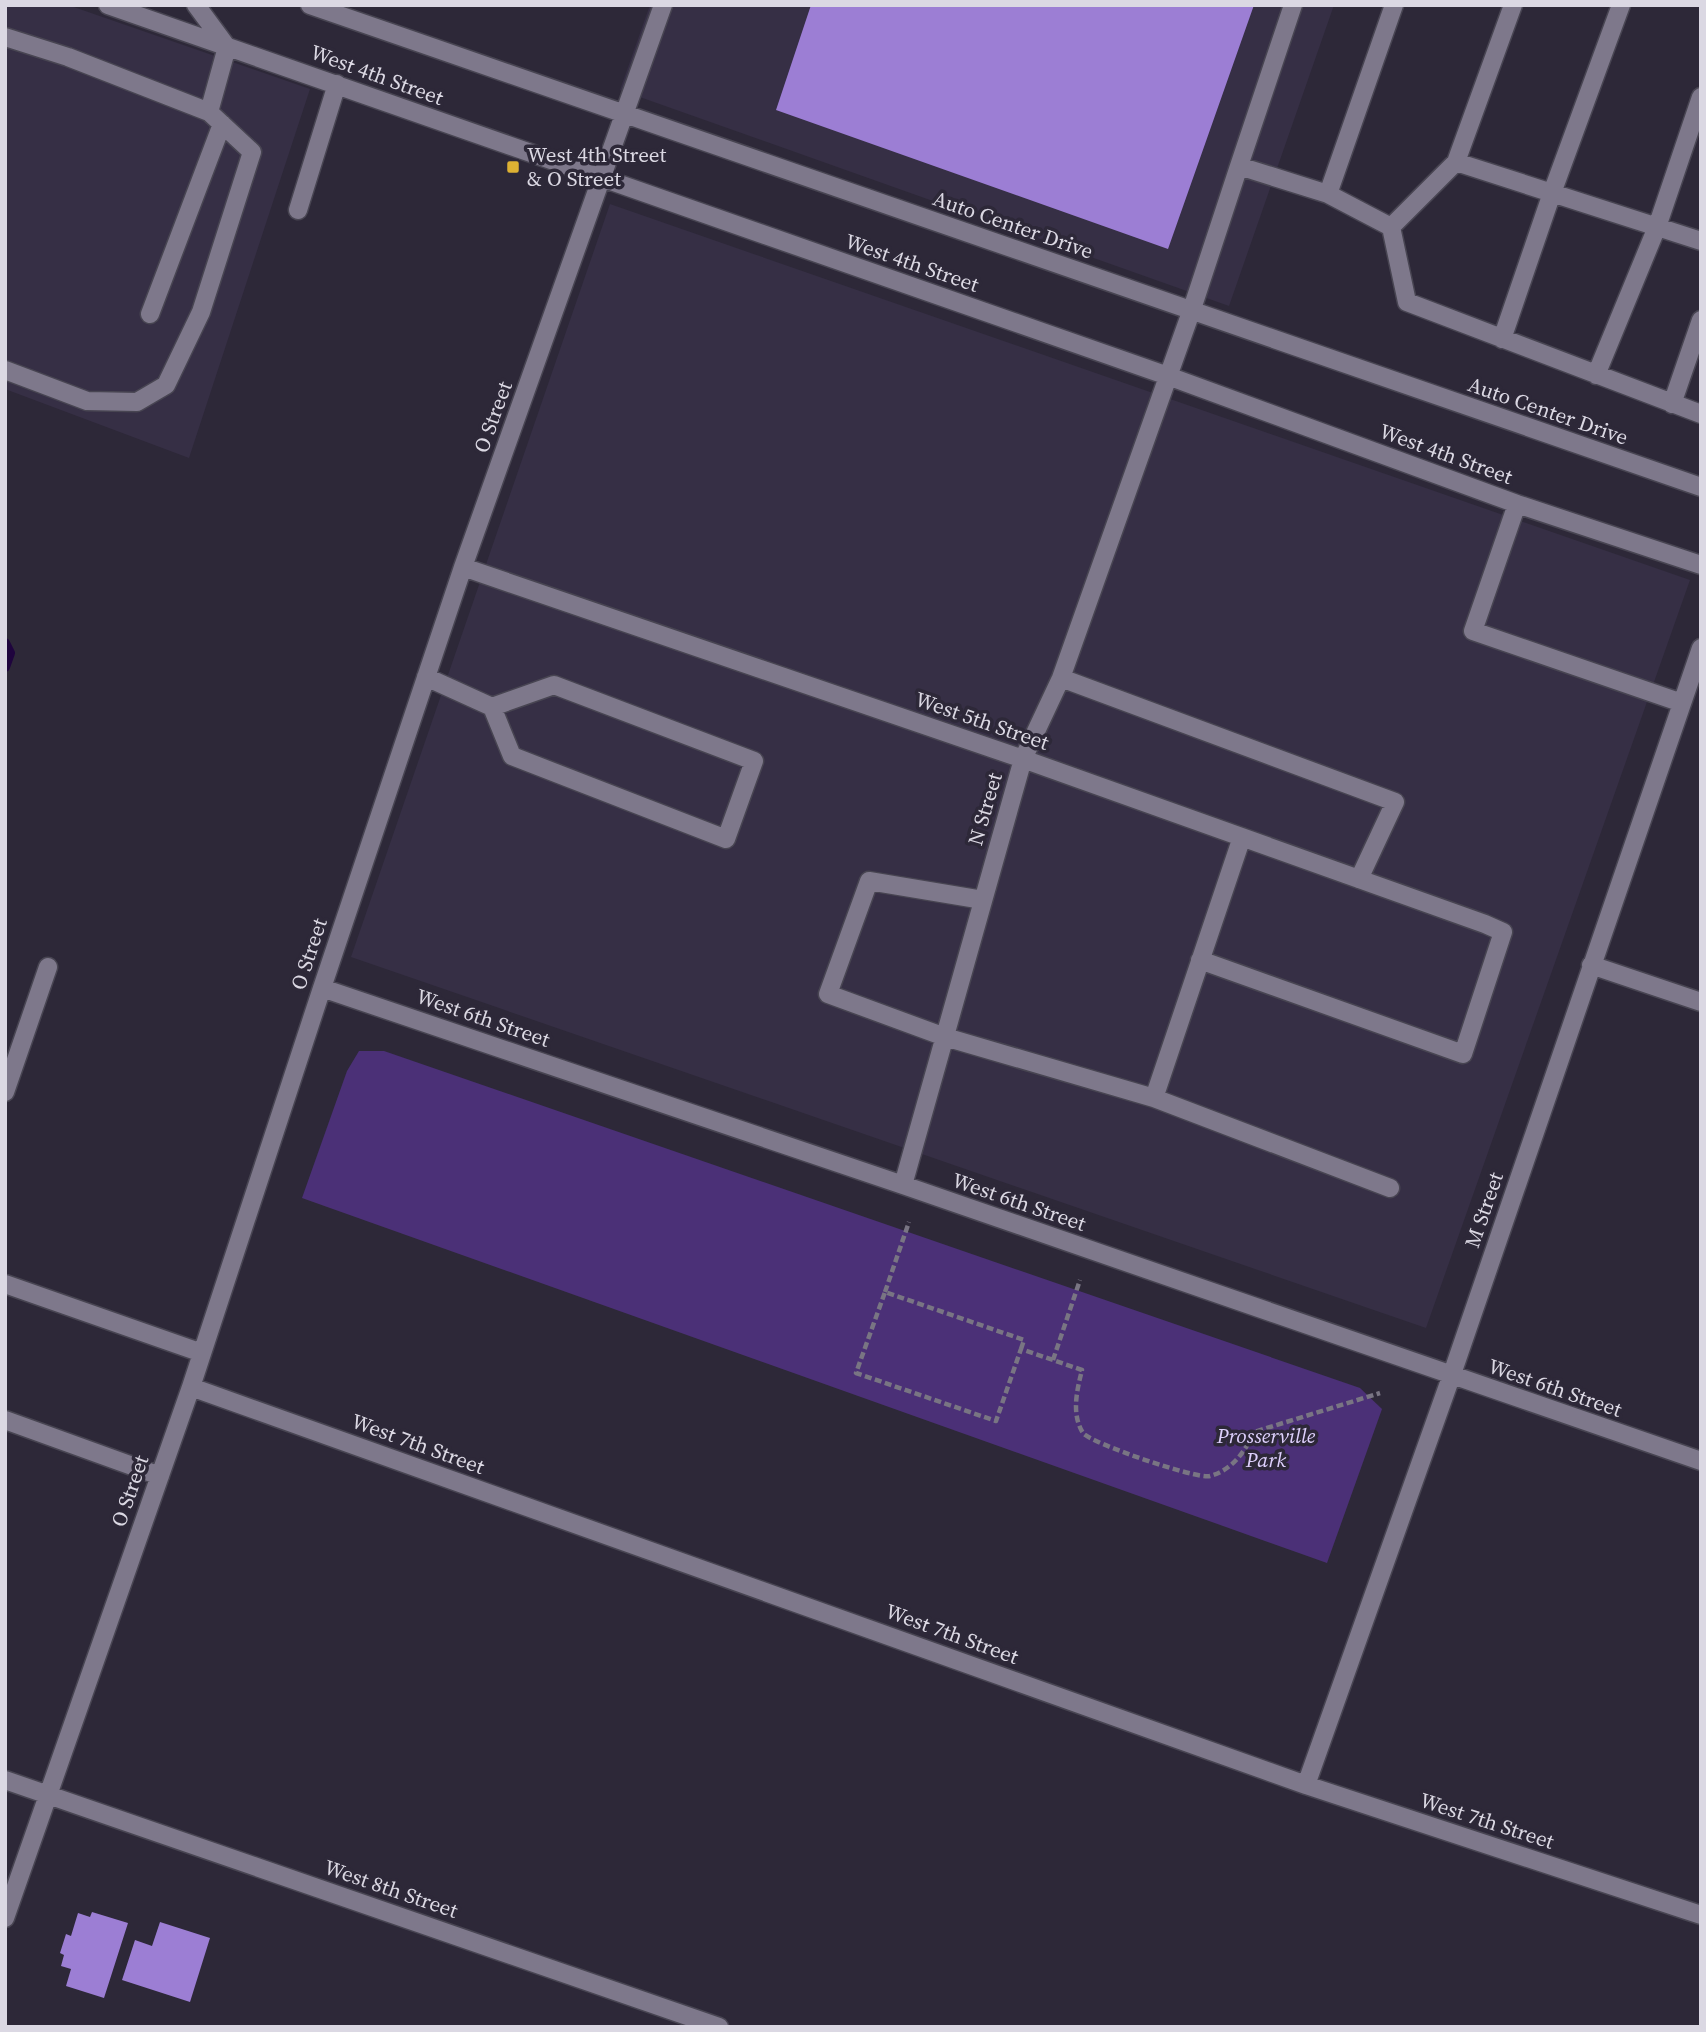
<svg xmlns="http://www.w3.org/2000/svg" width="1706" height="2032" viewBox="0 0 1706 2032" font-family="'Source Serif 4',serif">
<rect width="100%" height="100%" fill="#2d2838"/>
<path fill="#362f45" d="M5 5H68L310 89 189 458 5 389Z
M650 5H1334L1229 306 620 90Z
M610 204 1690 580 1426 1328 351 957Z"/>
<path fill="#4b3077" d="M359 1051H384L1360 1388 1382 1409 1327 1563 302 1198 347 1071Z"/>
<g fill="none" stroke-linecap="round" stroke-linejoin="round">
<path stroke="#1f043e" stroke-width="10" d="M5 643 10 653 5 667"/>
</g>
<path fill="#9c7ed4" d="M811 5H1254L1168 249 776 110Z
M92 1912 128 1923 104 1998 66 1986 71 1969 61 1966 64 1955 60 1953 66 1934 71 1936 78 1913 90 1917Z
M160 1922 210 1938 190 2002 122 1980 135 1940 152 1946Z"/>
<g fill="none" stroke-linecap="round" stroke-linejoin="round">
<defs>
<path id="minor" d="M108 5 1168 376 1517 504 1701 565
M196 5 227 47
M310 5C774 165 1237 328 1701 487
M5 37 68 57 209 112 252 152 201 312 166 385 137 402 87 401 5 370
M209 112 227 47
M1456 162 1513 5
M1239 166 1293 5
M1328 194 1391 227
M298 210 337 84
M1391 227 1407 302 1701 414
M1391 227 1456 162 1701 241
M150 314 222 124
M1502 339 1552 193 1621 5
M1596 375 1657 227 1701 97
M1672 404 1701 320
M1517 504 1473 631 1682 703
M463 567 1023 759 1485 924 1503 932 1463 1054 1200 960
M426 677 492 707 512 756 726 839 754 761 554 685 492 707
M1061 678 1395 802 1359 879
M983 900 869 881 828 994 945 1037 1154 1098 1242 837
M1591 965 1701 1002
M322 988 903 1185 1701 1461
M5 1092 48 967
M1154 1098 1390 1188
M903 1185 1023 759 1061 678 1191 312 1239 166 1328 194 1394 5
M5 1284 202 1353
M191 1387 1306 1785 1701 1915
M5 1420 160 1476
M5 1780 719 2027
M1306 1785 1451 1377 1701 648
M5 1918 191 1387 322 988 463 567 663 5"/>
</defs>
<use href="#minor" stroke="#484552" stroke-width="21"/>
<path stroke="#797583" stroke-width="4.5" stroke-dasharray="7 3.5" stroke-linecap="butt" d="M885 1292 909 1222
M1021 1349 1024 1340 885 1292 856 1373 996 1421 1021 1349 1082 1370C1077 1390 1071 1414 1083 1433 1090 1443 1198 1480 1210 1476 1232 1470 1245 1452 1254 1432L1380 1393
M1053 1360 1080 1280"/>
<use href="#minor" stroke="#7e788b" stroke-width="18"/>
</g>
<rect fill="#ddb133" stroke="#2d2838" stroke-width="2.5" x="506" y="160" width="14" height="14" rx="3.5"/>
<g text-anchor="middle" stroke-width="7" stroke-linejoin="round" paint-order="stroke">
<g font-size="21" fill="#dbd8e3" stroke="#2d2838">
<text transform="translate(377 75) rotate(20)" y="7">West 4th Street</text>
<text transform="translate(1013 225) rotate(19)" y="7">Auto Center Drive</text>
<text transform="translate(912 263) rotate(19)" y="7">West 4th Street</text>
<text transform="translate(1548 411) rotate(19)" y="7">Auto Center Drive</text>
<text transform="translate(493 417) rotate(-70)" y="7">O Street</text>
<text transform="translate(1446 454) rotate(20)" y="7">West 4th Street</text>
<text transform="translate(982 721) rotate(19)" y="7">West 5th Street</text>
<text transform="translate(985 809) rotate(-74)" y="7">N Street</text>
<text transform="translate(309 954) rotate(-72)" y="7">O Street</text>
<text transform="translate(483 1018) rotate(19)" y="7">West 6th Street</text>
<text transform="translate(1019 1202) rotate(19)" y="7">West 6th Street</text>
<text transform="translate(1484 1210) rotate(-71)" y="7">M Street</text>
<text transform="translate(1555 1388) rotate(19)" y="7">West 6th Street</text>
<text transform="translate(418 1444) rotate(20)" y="7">West 7th Street</text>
<text transform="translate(130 1491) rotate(-71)" y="7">O Street</text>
<text transform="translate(952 1634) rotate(20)" y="7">West 7th Street</text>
<text transform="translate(1487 1821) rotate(18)" y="7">West 7th Street</text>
<text transform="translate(391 1889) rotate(19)" y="7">West 8th Street</text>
</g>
<g font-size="21" fill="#dbd8e3" stroke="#2d2838" text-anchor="start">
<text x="527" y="162">West 4th Street<tspan x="527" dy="24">&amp; O Street</tspan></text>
</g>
<g font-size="21" font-style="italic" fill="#ded0fd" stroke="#2d2838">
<text x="1266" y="1443">Prosserville<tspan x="1266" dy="24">Park</tspan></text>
</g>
</g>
<rect width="1706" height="2032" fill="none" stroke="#dbd8e3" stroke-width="14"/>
</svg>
